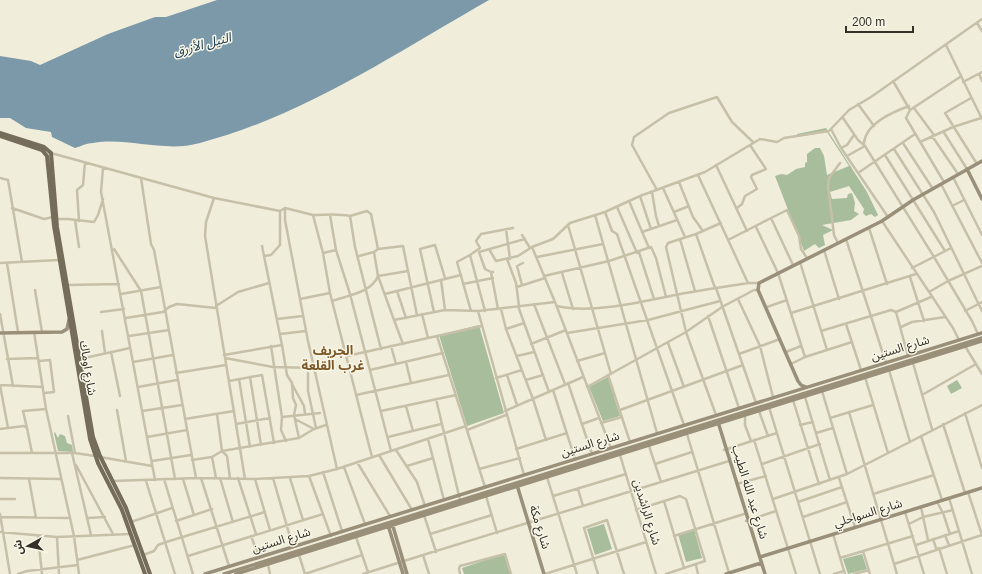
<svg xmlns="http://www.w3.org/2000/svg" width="982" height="574" viewBox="0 0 982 574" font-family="Arial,'Noto Sans Arabic',sans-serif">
<rect width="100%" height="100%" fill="#f0eddb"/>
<path fill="#a7bd9c" d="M826 128 867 192 878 215 875 217 871 214 866 216 863 213 864 209 849 186 830 192 832 199 847 198 848 194 852 193 855 203 854 211 859 214 851 220 822 225 833 230 823 235 825 245 819 248 815 244 804 251 775 176 781 174 787 175 796 169 805 167V163L807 162V154L815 148H820L824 156 827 175 849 166 827 132 797 137V134Z
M479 325 504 413 467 426 439 335Z
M608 377 620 416 603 421 589 387Z
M957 380 962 388 951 394 947 386Z
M55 432 58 438 60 434 65 436 67 443 72 445 73 452 58 451 54 433Z
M604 524 612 549 595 555 587 529Z
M694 529 702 558 686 562 678 534Z
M504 554 510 574H464L462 568Z
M862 554 867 569 848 574 843 559Z"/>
<path fill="#7c99aa" d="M217 0H489C396 53 305 115 200 143 164 153 128 137 93 143 87 143 81 146 75 148L52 137 51 132 26 128 10 118H0V56L31 61 40 65 108 34 155 17H166Z"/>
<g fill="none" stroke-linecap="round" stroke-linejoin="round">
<path stroke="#c7c0a8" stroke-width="2.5" d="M977 23 982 31
M946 45 982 119
M979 74 982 81
M893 81 910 110
M963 82 982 72
M971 98 945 113 977 164
M858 104 874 126
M914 108 934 135
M843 118 858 140 865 146 934 257 972 321 978 334
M831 129 841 148 888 217
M943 131 967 169
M932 136 958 174
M920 142 953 127 981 118
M864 143C866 123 893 112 909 106
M903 143 933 189
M841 148 847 145 854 135
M894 149 934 212 982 311
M51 153 214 198 280 211 285 208V220L308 341 337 469
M885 155 945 251
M847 156 865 146
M716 165 747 231
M103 168 101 192 155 480
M858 173 915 134
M698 175 748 283
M953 177 982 235
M0 178 8 180 22 262
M141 178 151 244 154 250 161 287 196 478
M679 182 693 217 703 231
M944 182 906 118 910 110 960 77
M941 184 982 263
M663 188 685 237
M657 190 632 145 634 137 669 113 717 97 732 122 753 142
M652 192 656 216 659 226
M640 196 651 229
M214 198 206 222 205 236 245 479
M629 201 649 248
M952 206 964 200
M617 207 637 253
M12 208 44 219 53 217
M285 208 313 215 323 253 330 293 372 457
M737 208 742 204 745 196 757 189 751 177 752 175 766 169 750 145
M605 212 612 231 617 234 620 243 684 425
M674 212 689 206
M313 215C325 215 337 213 350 216L355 247 381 349
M330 215 336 250 350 294 391 451
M595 215 657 433
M350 216 367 211 371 214 378 249
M771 218 793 265
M56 219H68L94 222 98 215 103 199
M75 220 79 247
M79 221 77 190 83 185 85 163
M882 221 953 328 959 340
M568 225 611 374
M756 227 778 273 805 357
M869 228 887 284
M506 229 510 259
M642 232 677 220
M696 234 715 288
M522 235 530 248
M680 239 695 291
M846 239 886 363
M728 240 787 210 799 236 801 249 807 258
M838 243 834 235 828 186 829 178 840 163
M532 247 555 302 611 448
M114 249 141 291 175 479
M489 249 496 261 518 256 532 247 553 239 570 223 605 212 640 196 705 172 760 139 777 142 784 138 829 131 849 110 871 97 982 19
M824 250 839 299
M374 252 378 276 394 320
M479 252 525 239
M479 252 485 269 491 272
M639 252 654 299
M323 253 336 250
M470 255 480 248 476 241 481 234 513 228
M264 256 271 255 280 245V211
M359 256 374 252 378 249 403 246 408 271
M537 257 603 244
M507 259 516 283 519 306
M800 262 827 350
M0 263 59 260
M7 263 18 332
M912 268 951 248
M493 272H491L498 309
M562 273 573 309
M544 276 609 261 651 247 656 258 666 297
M910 277 924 321
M441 280 445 310
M463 284 493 278
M68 285 119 284
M522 285 517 266 523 263
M517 287 545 278
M716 288 756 403
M35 290 42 332
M929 292 948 281 982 266
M121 294 161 287
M385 294 397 291
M300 299 330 293
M738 299 760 346 773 397
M332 301C349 295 371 293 378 276L408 271 417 315
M534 304 565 384
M216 306 238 292 269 283
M518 306 549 392
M557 306C593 314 640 302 675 295 699 290 724 287 748 283H759
M767 307 787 300
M501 309 506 329 533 399 546 440
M471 311 457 262 470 255 485 311
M478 311 524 475
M965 311 982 302
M101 312 124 309
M434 312 420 249 435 245 445 278
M896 312 908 356
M791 313 916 274
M0 314 13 386
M422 314 428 338
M708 316 739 408
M126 318 163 312 169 307 177 304 216 308
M406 318 397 291 461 275
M277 319 303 316
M846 324 861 370
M901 327 912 322 945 317
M506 329 524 323
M102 331 105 353
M821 331 891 310 896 312 931 297
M34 332 46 409 74 536 79 574
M567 333 648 320 720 301
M280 334 306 331
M129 336 169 330
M437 336 485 487
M668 343 684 387
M403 344 394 320 445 310 478 311 555 302
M531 344 566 330
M282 345 287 375 292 383 293 398 296 405 294 415 299 438
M271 346 282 417 281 430 286 441
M391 346 396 364
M965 346 982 374
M111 352 120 396
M786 352 801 346
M739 354 780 339
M224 355 282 345 262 246
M347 356 482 326
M517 356 534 352
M225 358 273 367 315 368
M7 359 38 358
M80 359 130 348
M39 361 50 360 54 392 44 393
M577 361 605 353
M133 362 173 355
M406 362 411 383
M913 363 932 429
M791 364 805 357 852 342
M370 370 443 353
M889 370 910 442
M176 373 226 365
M308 373V391L316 428
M507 375 517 405
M608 375 630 442
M250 377 261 445
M865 377 888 453
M496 378 522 370
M239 379 250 447
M526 380 543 375
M229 381 262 375 274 443
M568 383 592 454
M292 384 304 406 305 414
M0 385 8 428
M0 385 43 387
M138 387 177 380
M587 387 686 332 722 307 754 290H758
M553 390 575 459
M822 391 847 474
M356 395 449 375
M922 395 976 364
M805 397 830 480
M436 399 460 500
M793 400 819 484
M406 406 413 431
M769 407 820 574
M117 410 126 461
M620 410 743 365
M142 411 182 405
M381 411 456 395
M505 411 583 377
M759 411 768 436
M849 412 897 574
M965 413 982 468
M217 414 222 451 299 438 314 429 326 425
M716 415 686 332 666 247 668 243 696 234 721 223
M745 415V425L751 441
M68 416 75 453
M282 417 320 413
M830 418 873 405
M185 419 234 411
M295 419 314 429
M601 423 622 417
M236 424 270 418
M582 424 599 418
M943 424 965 493
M800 425 813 422
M27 428 23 411 46 409
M0 429 24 426 27 428 32 453
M467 430 506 415
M816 433 833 428
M687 434 729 573
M921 436 942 500
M147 437 187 430
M388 437 441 424
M428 439 444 500
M754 440 796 574
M649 446 661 482 729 461
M516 449 567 433
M396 450 417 482 425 506
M724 450 777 433
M0 453H75L95 456
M72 453 91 535
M379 455 412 510
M620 455 656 574
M100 457 152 466
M212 457 216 478
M192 460 212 457 222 451 227 456 230 478
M152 461 191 455
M357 462 390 516
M655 464 692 452
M762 464 820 444
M76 465 113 534
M407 466 433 458
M344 467 365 524
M479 469 520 458
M323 472 342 531
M309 476 331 536
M547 477 577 574
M0 478 61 479
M201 478 229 566
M220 478 233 522
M238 478 256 534
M273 478 293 547
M290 478 303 520
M839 478 855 527
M29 479 36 518
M164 479 193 574
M183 479 194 515
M255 479 270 530
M113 481 196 478 255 479 309 476 337 469 466 426
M146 481 175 574
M737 484 766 476
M578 489 583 506
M968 492 982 535
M873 494 934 475
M486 496 497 533
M553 496 626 474
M949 498 972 574
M0 499H15
M773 499 847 474 982 405
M664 501 684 568
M798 502 842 487
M937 502 943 513 950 534
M921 507 928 540
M636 510 680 496 686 499 705 561 666 574
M905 512 924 574
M0 514 10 574
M424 515 436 552
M1 517 70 518
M803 517 847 502
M87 518 105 517
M176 521 212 509
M746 521 776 511
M131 522 172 508
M909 524 923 517 953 510
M0 532 57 537 131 534
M430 534 492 515
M833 534 845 574
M945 535 949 545
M38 536 42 574
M251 536 259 557
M674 536 744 514
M57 537 59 574
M356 537 368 572
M933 539 936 548
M916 545 959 531
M939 548 947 574
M863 551 870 574
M143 555 154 551 158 545 166 542 265 512
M299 555 305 574 362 555
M188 556 323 514
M840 558 913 536
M77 560 135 545
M268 564 270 574
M894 564 982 535
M696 565 698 574
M18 574 27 571 78 565
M363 574 423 555
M429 574 423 555 661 482
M460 574 459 569 460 566 505 554 511 574
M545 574 646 542
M598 574 584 528 607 520 624 574
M834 574 844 571
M854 574 869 570"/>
<path stroke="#9a907a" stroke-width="3.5" d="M967 169 982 199
M0 333 62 332 67 329 69 320
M806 387 801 385 798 381 758 290 759 283 882 221 913 200 982 161
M718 422 765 574
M517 485 544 574
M392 523 407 574
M388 525 403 574
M760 557 982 488
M205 574 982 333
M224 574 982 338
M236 574 982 341
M726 574 761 563"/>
<path stroke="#756c5a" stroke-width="4" d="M0 133 44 147 51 153 57 227 93 437 100 456 126 508 150 574
M0 136 42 150 47 156 54 226 90 439 98 463 122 510 145 574"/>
</g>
<g text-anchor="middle" stroke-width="3" stroke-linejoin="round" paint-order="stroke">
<g font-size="12" fill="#343028" stroke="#f8f6e7">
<text transform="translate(900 348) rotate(-17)" y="4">شارع الستين</text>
<text transform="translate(88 368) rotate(81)" y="4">شارع اوماك</text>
<text transform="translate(590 444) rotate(-17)" y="4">شارع الستين</text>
<text transform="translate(750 492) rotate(73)" y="4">شارع عبد الله الطيب</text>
<text transform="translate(647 512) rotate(73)" y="4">شارع الراشدين</text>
<text transform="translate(868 513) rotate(-17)" y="4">شارع السواحلي</text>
<text transform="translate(540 527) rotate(73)" y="4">شارع مكة</text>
<text transform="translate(281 540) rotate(-17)" y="4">شارع الستين</text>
</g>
<g font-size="13" font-style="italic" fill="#203e52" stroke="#f8f6e7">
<text transform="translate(202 44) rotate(-15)" y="5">النيل الأزرق</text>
</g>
<g font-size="13" font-weight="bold" fill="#7d5827" stroke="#f8f6e7">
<text x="333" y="355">الجريف<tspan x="333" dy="15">غرب القلعة</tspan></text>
</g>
</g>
<g transform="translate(28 546) rotate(262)" stroke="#f8f6e7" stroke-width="3" paint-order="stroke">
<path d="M0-3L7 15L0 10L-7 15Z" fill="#343028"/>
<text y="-6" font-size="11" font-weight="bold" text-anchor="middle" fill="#343028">ش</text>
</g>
<path d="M846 26v6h67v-6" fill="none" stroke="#343028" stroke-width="2"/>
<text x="852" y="26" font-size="12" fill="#343028" stroke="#f8f6e7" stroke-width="3" paint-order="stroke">200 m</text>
</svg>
